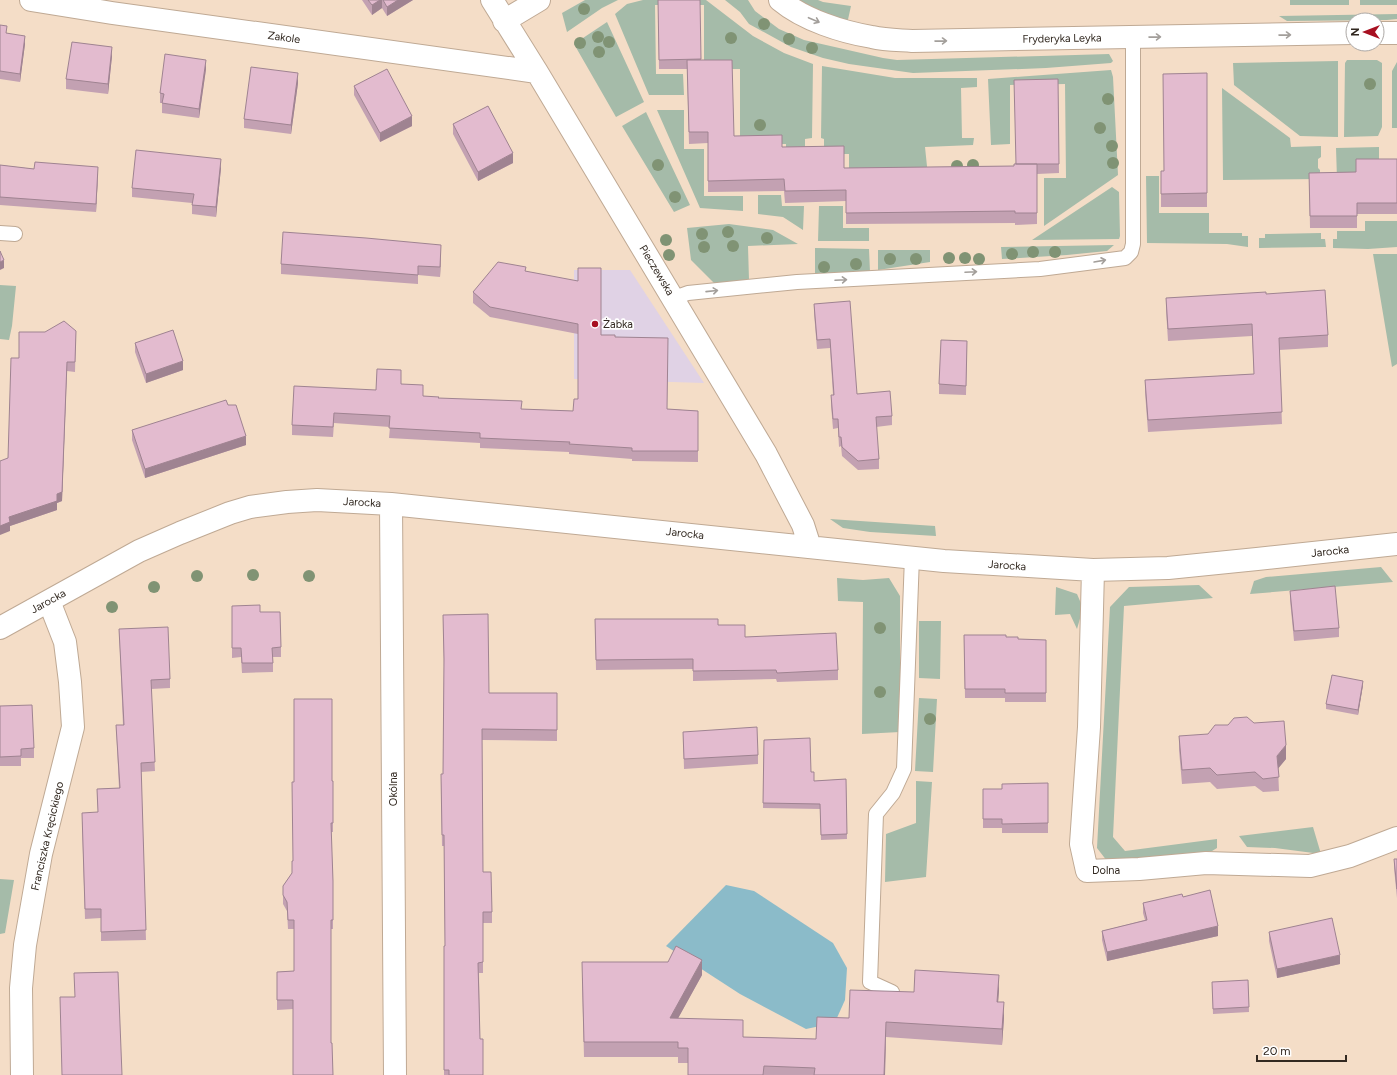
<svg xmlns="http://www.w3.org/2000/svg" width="1397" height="1075" viewBox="0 0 1397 1075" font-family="Figtree,sans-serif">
<rect width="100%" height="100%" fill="#f4ddc7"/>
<path fill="#e0d2e5" d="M574 270H630L704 383 574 379Z"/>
<path fill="#a5bba9" d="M585 0H618L602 8 567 32 562 13Z
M643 0H706L753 36 784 53 813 64 812 138 805 139V156H786V144H740V69H704V5H655L656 74H683L684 95H649L615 14 627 4Z
M725 0H748L755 11 779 29 804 40 883 58 897 60 1109 54 1113 61 1111 63 1046 68 913 73 849 64 823 58 791 47 749 24 740 12Z
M793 0H818L823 2 851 6 847 24Z
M1290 0H1349V5H1290Z
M1360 0H1397V5H1360Z
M1397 14V19L1387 20 1287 21 1279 16Z
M607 22 644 102 616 117 574 44Z
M1347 60H1377L1382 63V127L1378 136 1344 137 1345 63Z
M1338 61V137L1300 136 1234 85 1233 63Z
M1397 62V128H1392V71Z
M822 66 895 78H977V87L961 88 962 138H974L973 145 925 147 928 176H849V154H824V139L821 138Z
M1111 70 1113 77 1118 175 1044 226V178H1066L1065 84 1010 85V144L991 145 988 79Z
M1222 88 1290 138 1291 147 1321 146V157L1318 159V168L1320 170V179L1223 180Z
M657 110H684V149H704V196H743V211L700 208Z
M646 112 690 205 674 212 622 126Z
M1379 147V167H1356V178L1337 179 1336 148Z
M1146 176H1159V213H1209V233H1242V236H1248V247L1227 244 1147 243Z
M1112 187 1119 192 1120 236 1119 239 1032 240Z
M758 195H781L782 206H804L803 230 783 217 758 214Z
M819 206H843V228H869V241H818Z
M1365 221H1397V247L1368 249 1333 248V239H1337V231H1365Z
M729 224 773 230 798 244 748 246 749 280 716 285 691 260 687 228Z
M1321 233V239H1325L1326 247 1259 248V238H1265V234Z
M1114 245 1107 251 1067 255 1002 259 1001 247Z
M815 248 869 249 870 272 815 278Z
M878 250H930V262L878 270Z
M1373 254H1397V364L1392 367Z
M0 285 16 286 12 326 9 340 0 339Z
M830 519 935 526 936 536 870 532 843 528Z
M1381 567 1393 582 1250 594 1254 581 1266 577Z
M837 578 863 580 889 578 900 596V732L862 734 863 602 838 601Z
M1199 585 1213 598 1124 606 1113 837 1125 851 1217 839V848L1212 851 1133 862 1107 861 1097 848 1110 607 1129 587Z
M1056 587 1077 594 1083 608 1077 629 1070 614 1055 615Z
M919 621H941L940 679 919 678Z
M919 698 937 699 933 772 915 771Z
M916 781 932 782 926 877 885 882 886 834 916 823Z
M1313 827 1321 854 1275 848 1247 847 1239 836Z
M0 879 14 880 5 933 0 934Z"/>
<path fill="#8bbbc9" d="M726 885 754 891 833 943 847 968 845 1000 836 1020 825 1025 806 1029 740 994 666 946Z"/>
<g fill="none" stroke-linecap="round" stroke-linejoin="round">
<defs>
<path id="lane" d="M0 233 15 234
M674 298 688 293 797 282 1040 269 1125 258 1131 252 1133 244V38
M892 992 870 982 876 814 893 793 904 769 912 557"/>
<path id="street" d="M31 0 112 13 537 72
M492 0 537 72 766 454 803 525 810 547
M780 0C804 20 842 32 872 37 885 40 899 40 912 41L1353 33
M504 21 539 0
M1377 33H1397
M391 504 395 1075
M1093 570 1089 727 1081 844 1087 871 1139 869 1206 863 1310 866 1350 856 1397 838
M0 628 139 551 180 533 230 513 250 507 287 502 317 500 391 504 944 561 1093 570 1168 568 1257 559 1397 544
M22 1075 21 988 25 945 41 854 73 727 70 682 65 642 49 601"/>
</defs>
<use href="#lane" stroke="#bfa994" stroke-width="16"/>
<use href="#street" stroke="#bfa994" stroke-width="24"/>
<use href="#lane" stroke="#fff" stroke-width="14"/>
<use href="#street" stroke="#fff" stroke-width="22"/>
</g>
<g fill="#809374">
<circle cx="584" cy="9" r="6"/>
<circle cx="764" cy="24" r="6"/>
<circle cx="598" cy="37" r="6"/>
<circle cx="731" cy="38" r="6"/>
<circle cx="789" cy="39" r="6"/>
<circle cx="609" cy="42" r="6"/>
<circle cx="580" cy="43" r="6"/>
<circle cx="812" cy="48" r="6"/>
<circle cx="599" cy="52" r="6"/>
<circle cx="1370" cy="84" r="6"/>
<circle cx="1108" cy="99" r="6"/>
<circle cx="760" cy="125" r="6"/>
<circle cx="1100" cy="128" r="6"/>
<circle cx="1112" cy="146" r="6"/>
<circle cx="1113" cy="163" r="6"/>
<circle cx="658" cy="165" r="6"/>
<circle cx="973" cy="165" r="6"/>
<circle cx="957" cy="166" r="6"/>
<circle cx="675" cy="197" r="6"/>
<circle cx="728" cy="232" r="6"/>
<circle cx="702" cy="234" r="6"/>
<circle cx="767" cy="238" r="6"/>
<circle cx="666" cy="240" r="6"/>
<circle cx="733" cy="246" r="6"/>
<circle cx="704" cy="247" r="6"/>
<circle cx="1033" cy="252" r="6"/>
<circle cx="1055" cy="252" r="6"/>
<circle cx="1012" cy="254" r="6"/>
<circle cx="669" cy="255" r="6"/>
<circle cx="949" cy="258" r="6"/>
<circle cx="965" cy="258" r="6"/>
<circle cx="890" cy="259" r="6"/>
<circle cx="916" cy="259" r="6"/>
<circle cx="979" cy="259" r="6"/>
<circle cx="856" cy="264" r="6"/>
<circle cx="824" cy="267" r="6"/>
<circle cx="253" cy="575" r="6"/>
<circle cx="197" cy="576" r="6"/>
<circle cx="309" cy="576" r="6"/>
<circle cx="154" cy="587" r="6"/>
<circle cx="112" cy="607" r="6"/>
<circle cx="880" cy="628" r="6"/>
<circle cx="880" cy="692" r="6"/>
<circle cx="930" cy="719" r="6"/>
</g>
<path fill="#c3a1b2" d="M362 0H413L387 16 382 8 372 15Z
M658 0 701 59 734 136 782 147 844 168 1014 166 1058 79 1059 173 1037 174V224L1015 225V223L846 224V201L785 203 784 191 708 192V143L689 144 687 69H659Z
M0 25 7 34 25 44 20 82 0 79Z
M112 56 108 94 66 89V79Z
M206 69 199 118 162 113V103H160V93Z
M1207 73V207H1161V171H1164Z
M298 83 291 134 244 128V119Z
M354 86 412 126 380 142 354 95Z
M453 124 513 163 478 181 453 134Z
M1397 159V214H1357V228H1310L1309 173 1356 172Z
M0 165 34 169 98 174 96 212 0 205Z
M221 168 216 217 192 214V203L132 197V188Z
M441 254 440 277 418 275V284L281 274V264Z
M526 271 601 335 615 337 667 409 698 411V462L632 461V459L569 454V452L480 448V443L389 438 390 427 334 423 333 437 292 435V425L376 390 401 384 423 396 522 409 573 411 578 399V334L490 317 473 303V292Z
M1266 294 1328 335V347L1279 350 1282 424 1148 432 1145 392V380L1254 374 1252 336 1168 341 1166 310V298Z
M814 304 857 394 892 416V425L876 427 879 459V469L858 470 842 456 841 446 839 447 838 428 833 429 831 405V395H833L830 348 817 349 814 313Z
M76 331 75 372 67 371 62 501 57 503V510L10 526V531L8 458 19 358Z
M967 341 966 395 939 394V384Z
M135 343 183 370 146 383 135 352Z
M228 405 246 445 145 478 132 440V430Z
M1290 591 1339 628V637L1294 641 1290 600Z
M232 606 260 612 281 647V657H273V672L242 673 241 657 232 658Z
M443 615 489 693H557V741L482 740 483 872 492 912V923H483V973H479L480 1039 483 1075H444V946H445L444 846H442L441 784 443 774 444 667Z
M595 619 718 625 745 637 838 670V680L777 682 776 679 693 681V669L596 670Z
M119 629 170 679V688L151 689 155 771 141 772 146 940 101 941V918L85 919 82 822 98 812 97 789 119 788 116 725H123Z
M964 635 1006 637 1018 639 1046 640V702H1005V698H965Z
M1363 685 1358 715 1326 709V704Z
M0 706 34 748V758H21V766H0Z
M683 732 758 755V764L684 769Z
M1179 736 1286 759 1278 768 1279 791 1263 792 1255 786 1217 789 1210 782 1182 784 1179 750Z
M764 740 811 772 814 781 846 779 847 839 821 840 820 809 763 808Z
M332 781H333V832H331L333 881V929H331V1043L333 1075 293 1009 277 1010V972L294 971V929H288L287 911 283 904V886L292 873 293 861Z
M1048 783V833H1002V828H983V789H1002Z
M1394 859H1397V898L1394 868Z
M1183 897 1218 936 1107 961 1102 940V931L1145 920 1143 913V903Z
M1269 932 1340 964 1277 978 1269 941Z
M702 975 678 1018 743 1037 816 1039 849 1018 914 992 999 990 998 1002 1004 1018 1002 1045 886 1037 885 1075H688V1063H678V1057H584L582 978Z
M1248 980 1249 1012 1213 1014 1212 986Z"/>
<path fill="#9f8391" d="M380 0H382V8L372 15V5Z
M398 0H413L387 16V7Z
M25 36V44L20 82V74Z
M112 47V56L108 94V84Z
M206 60V69L199 118V109Z
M298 73V83L291 134V125Z
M412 116V126L380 142V133Z
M513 153V163L478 181V172Z
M221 159V168L216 217V207Z
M98 167V174L96 212V204Z
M441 245V254L440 277V267Z
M4 260V268L0 270V262Z
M183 361V370L146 383V374Z
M67 362 62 501 57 503V510L10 526V531L0 535V526L9 517Z
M246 436V445L145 478V469Z
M1363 681V685L1358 715V710Z
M1286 745V759L1277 770V756Z
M1218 926V936L1107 961V952Z
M1340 955V964L1277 978V969Z
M702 960V975L670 1033V1018Z
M999 975V990L997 1017V1002Z
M1004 1002V1018L1002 1045V1029Z
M886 1022 885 1075H884Z"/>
<path fill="#e3bbcf" stroke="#9f8391" d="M368 0H380L372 5Z
M383 0H398L387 7Z
M658 0H700L701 59 659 60Z
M0 25 7 26 6 33 25 36 20 74 0 71Z
M72 42 112 47 108 84 66 79Z
M165 54 206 60 199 109 162 103 164 94 160 93Z
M687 60H732L734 136 782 135V147L844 146V168L1014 166V164H1037V213H1015V211L846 213V190L785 191 784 179 708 181V132H689Z
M251 67 298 73 291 125 244 119Z
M387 69 412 116 380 133 354 86Z
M1207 73V193L1161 194V171H1164L1163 74Z
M1058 79 1059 164H1016L1014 80Z
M488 106 513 153 478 172 453 124Z
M136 150 221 159 216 207 192 205 194 194 132 188Z
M1356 159H1397V203H1357V216H1310L1309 173 1356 172Z
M35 162 98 167 96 204 0 197V165L34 169Z
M283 232 366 238 441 245 440 267 418 266V275L281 264Z
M0 251 4 260 0 262Z
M498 262 526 267 525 271 578 281V268H601V335H615V337L668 338 667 409 698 411V451H632V448L569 444 570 442 480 438V433L389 428 390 416 334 413 333 427 292 425 294 386 376 390 377 369 401 370V384L423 385V396L439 397 438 398 522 401 521 409 573 411 574 399H578V324L490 307 473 292Z
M1325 290 1328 335 1279 338 1282 412 1148 420 1145 380 1254 374 1252 324 1168 329 1166 298 1266 292V294Z
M850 301 857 394 890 391 892 416 876 417 879 459 858 461 842 447 841 437H839L838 419H833L831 395H834L830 339 817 340 814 304Z
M64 321 76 331 75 362H67L62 492 57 494V501L9 517 10 522 0 526V461L8 458 11 358H19V332H45Z
M173 330 183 361 146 374 135 343Z
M941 340 967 341 966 386 939 384Z
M226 400 228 405H236L246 436 145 469 132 430Z
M1335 586 1339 628 1294 631 1290 591Z
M260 605V612H280L281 647 272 648 273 663H242L241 648H232V606Z
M488 614 489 693H557V730L482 729 483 872H491L492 912H483V962L478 963 480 1039H483V1075H449V1070H444V946H445L444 835H442L441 774H443L444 659 443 615Z
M595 619H718V625H745V637L836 633 838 670 777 673 776 670 693 671V659L596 660Z
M168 627 170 679 151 680 155 762 141 763 146 930 101 932V909H85L82 813 98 812 97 789 120 788 116 725H124L119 629Z
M964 635H1006V637H1018V639L1046 640V693H1005V689H965Z
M1332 675 1363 681 1358 710 1326 704Z
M294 699H332V781H333V823H331L333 881V920H331V1043H332L333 1075H293V1000H277V972L294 971V920H288L287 902 283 895V886L292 873V861H293L292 782H294Z
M32 705 34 748 21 749V756L0 757V706Z
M1247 717 1254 723 1284 721 1286 745 1277 756 1279 777 1263 779 1255 772 1217 775 1210 768 1182 770 1179 736 1208 734 1215 725H1228L1234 718Z
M757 727 758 755 684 759 683 732Z
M810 738 811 772H814V781L846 779 847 834 821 835 820 804 763 803 764 740Z
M1048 783V823L1002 824V819H983V789H1002V784Z
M1394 859H1397V889Z
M1210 890 1218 926 1107 952 1102 931 1147 920 1143 903 1182 894 1183 897Z
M1332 918 1340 955 1277 969 1269 932Z
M676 946 702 960 670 1018 743 1020V1037L816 1039 817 1017 849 1018 850 990 914 992 915 970 999 975 997 1002H1004L1002 1029 886 1022 884 1075H814L815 1068 764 1066 763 1075H688V1048H678V1042H584L582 962H668Z
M118 972 122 1075H62L60 997H75L74 973Z
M1248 980 1249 1007 1213 1009 1212 982Z"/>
<defs><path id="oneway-shaft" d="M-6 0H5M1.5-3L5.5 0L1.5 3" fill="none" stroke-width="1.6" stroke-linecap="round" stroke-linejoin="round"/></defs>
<g stroke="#a39f9b">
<use href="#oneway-shaft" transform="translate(814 20) rotate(23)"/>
<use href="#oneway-shaft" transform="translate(1285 35) rotate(-1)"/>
<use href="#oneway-shaft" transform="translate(1155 37) rotate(-1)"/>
<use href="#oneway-shaft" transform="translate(941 41) rotate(-1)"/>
<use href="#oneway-shaft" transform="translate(1100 261) rotate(-10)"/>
<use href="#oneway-shaft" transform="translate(971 272) rotate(-3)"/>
<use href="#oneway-shaft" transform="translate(841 280) rotate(-3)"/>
<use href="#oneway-shaft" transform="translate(712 291) rotate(-6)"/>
</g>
<circle fill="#a71021" stroke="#fff" stroke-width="1.5" cx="595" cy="324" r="4"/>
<g text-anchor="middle" stroke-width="3.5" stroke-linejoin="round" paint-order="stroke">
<g font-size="11" fill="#322921" stroke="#fff">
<text transform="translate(284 37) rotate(8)" y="4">Zakole</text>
<text transform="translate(1062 38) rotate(-1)" y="4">Fryderyka Leyka</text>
<text transform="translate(657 270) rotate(59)" y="4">Pieczewska</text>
<text transform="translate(362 502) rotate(3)" y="4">Jarocka</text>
<text transform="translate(685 533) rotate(6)" y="4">Jarocka</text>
<text transform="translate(1330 551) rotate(-6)" y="4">Jarocka</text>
<text transform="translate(1007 565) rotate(4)" y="4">Jarocka</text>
<text transform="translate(48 601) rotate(-29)" y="4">Jarocka</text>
<text transform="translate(393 789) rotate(-90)" y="4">Okólna</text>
<text transform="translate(47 836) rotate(-77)" y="4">Franciszka Kręcickiego</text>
<text x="1106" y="874">Dolna</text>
</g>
<g font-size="11" fill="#322921" stroke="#fff" text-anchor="start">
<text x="603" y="328">Żabka</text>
</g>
</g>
<g transform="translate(1365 32) rotate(270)"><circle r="19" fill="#ffffff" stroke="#ada9a6"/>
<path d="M0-3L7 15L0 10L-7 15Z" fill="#a71021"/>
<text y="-6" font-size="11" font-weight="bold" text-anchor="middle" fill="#322921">N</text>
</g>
<path d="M1257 1055v6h89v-6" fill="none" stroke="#322921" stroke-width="2"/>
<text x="1263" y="1055" font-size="12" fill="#322921" stroke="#ffffff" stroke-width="3" paint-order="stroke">20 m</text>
</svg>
